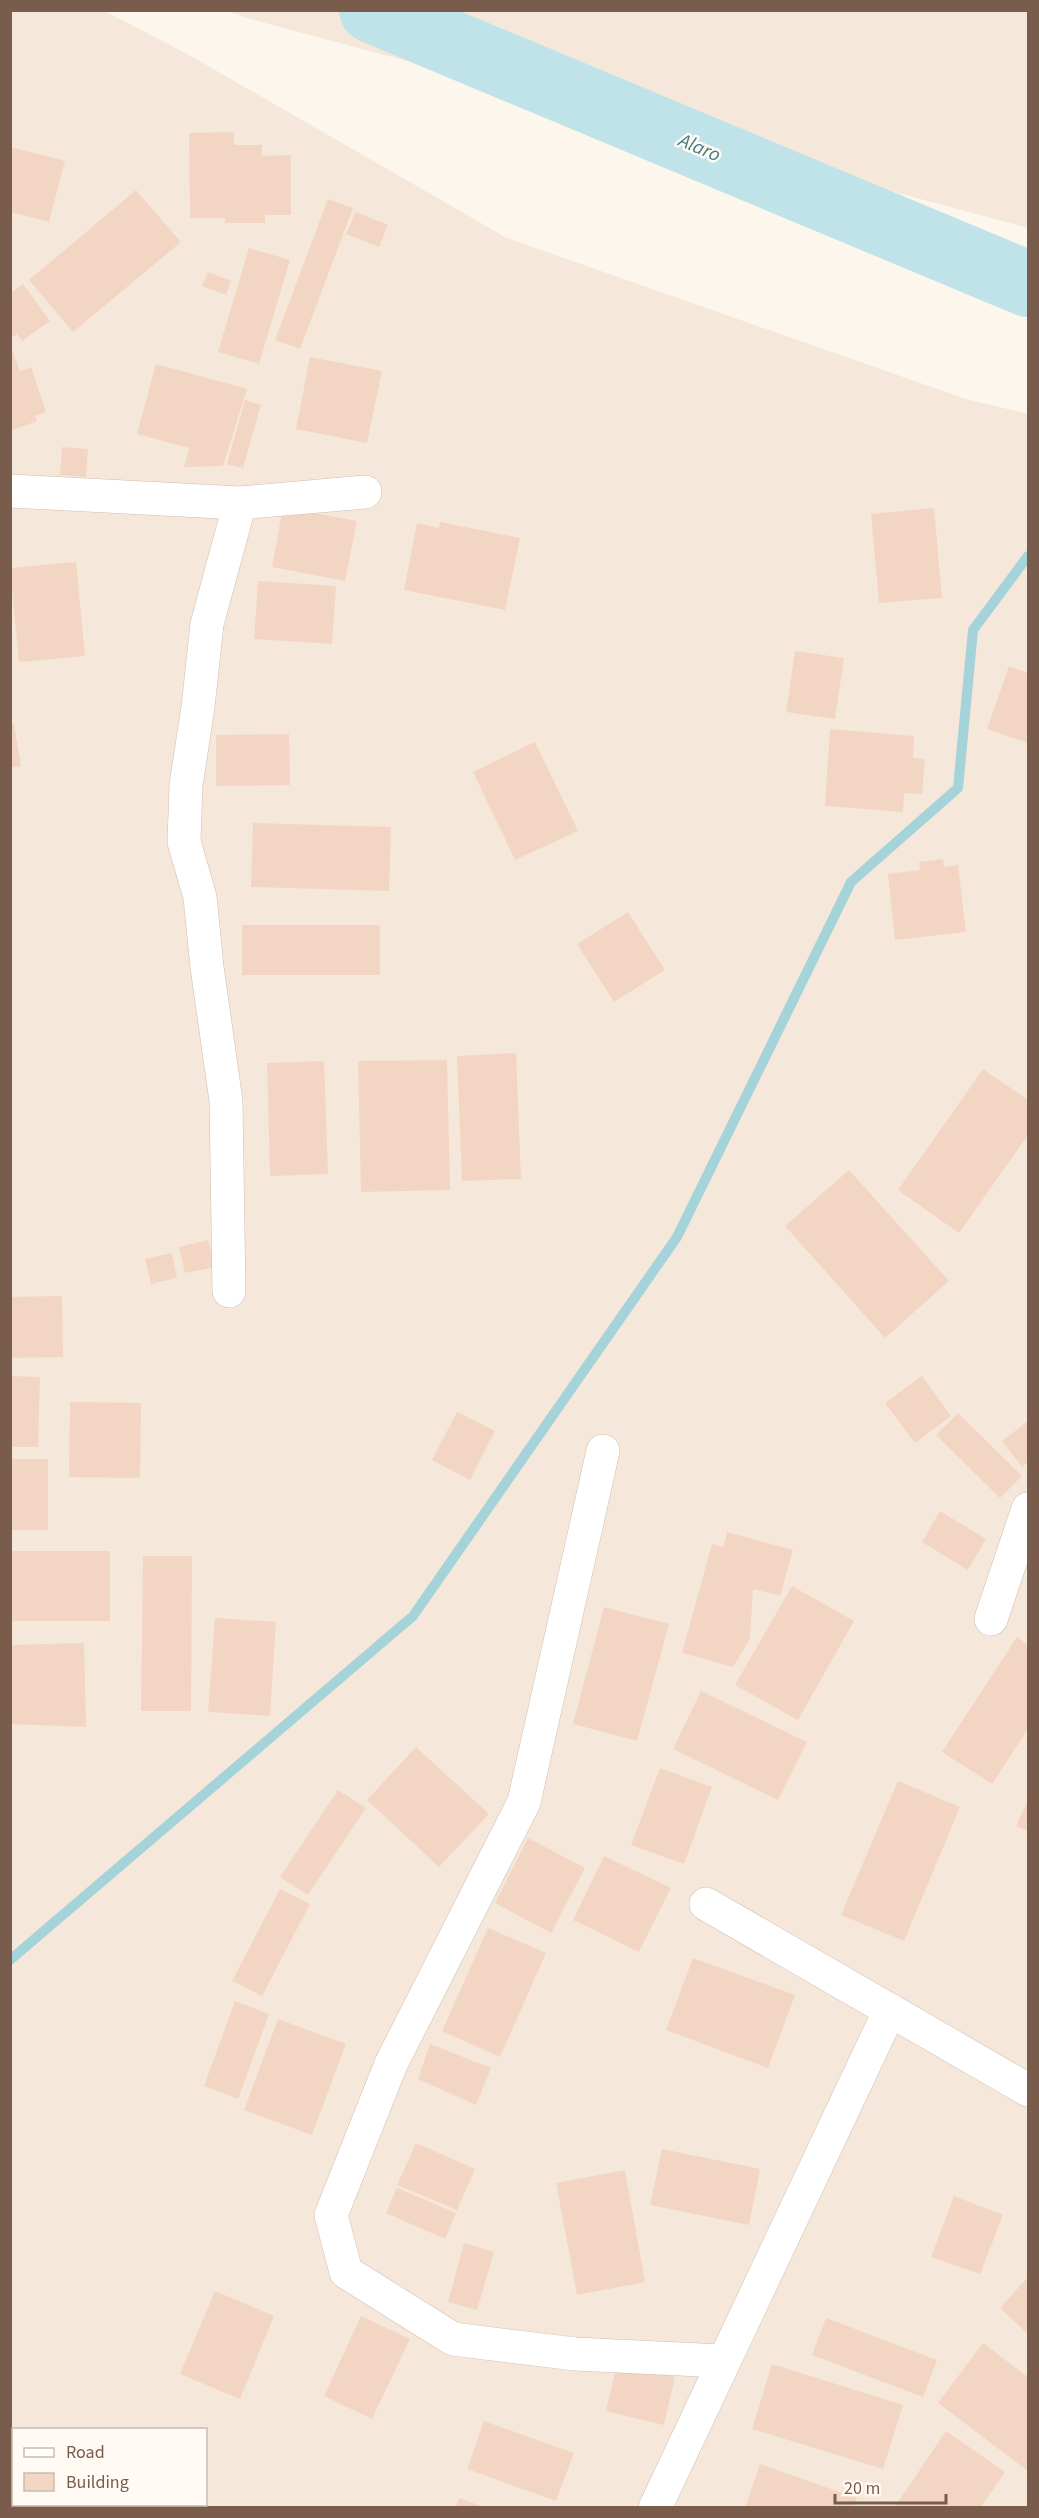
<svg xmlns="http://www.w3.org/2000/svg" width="1039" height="2518" viewBox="0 0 1039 2518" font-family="'Source Sans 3',sans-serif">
<rect width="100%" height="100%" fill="#fdf6ec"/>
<path fill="#f5e8da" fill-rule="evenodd" d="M103 10 191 56 507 238 966 399 1028 414V2507L11 2508 10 11ZM14 2430H206V2504H14Z
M227 11H1028V228L250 19Z"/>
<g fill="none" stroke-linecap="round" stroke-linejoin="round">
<path stroke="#a5d3da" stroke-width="10" d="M10 1960 413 1616 677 1237 851 882 958 788 973 630 1028 556"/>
<path stroke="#bfe3e8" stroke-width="66" d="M372 10 1028 284"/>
</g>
<path fill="#f3d5c3" d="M234 132V145H262V156L291 155V215H265V223H225V218H190L189 133Z
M10 147 65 161 49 222 10 212Z
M136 190 181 242 73 332 29 280Z
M328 199 353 208 300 349 275 340Z
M356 212 388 225 379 247 346 234Z
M249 248 290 260 259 364 218 352Z
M208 272 231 281 226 295 202 286Z
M23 284 50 321 22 341 17 334 10 339V294Z
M10 344 20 371 31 367 46 412 35 416 37 421 10 431Z
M310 357 382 371 367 443 296 429Z
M156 364 247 389 223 466 184 467 189 448 137 434Z
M245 400 261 405 243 468 227 464Z
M62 447 88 449 86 477 60 475Z
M283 507 357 521 345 581 272 567Z
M934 508 942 598 879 603 871 514Z
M440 522 520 538 505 610 404 590 417 523 439 528Z
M76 562 85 656 19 662 10 568Z
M258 581 336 586 332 644 254 639Z
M795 651 844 658 835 719 786 712Z
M1009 666 1028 673V743L987 729Z
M14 724 21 766 10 768V725Z
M830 729 914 736 913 758 925 759 922 794 904 793 903 812 825 806Z
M289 734 290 785 216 786V735Z
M535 742 578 831 515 860 473 772Z
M253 823 391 827 389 891 251 887Z
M943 859 944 867 958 865 966 932 895 940 888 874 920 870 919 862Z
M628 912 665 970 614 1002 577 944Z
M242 925H380V975H242Z
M516 1053 521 1179 462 1181 457 1056Z
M447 1060 450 1190 361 1192 358 1061Z
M324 1061 328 1174 270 1176 267 1063Z
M983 1069 1028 1100V1135L959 1233 898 1190Z
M849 1170 949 1281 885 1338 785 1226Z
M208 1240 215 1267 185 1273 179 1247Z
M172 1253 177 1278 151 1284 145 1259Z
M62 1296 63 1357 10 1358V1297Z
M10 1376 40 1377 38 1447H10Z
M922 1376 951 1416 915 1443 885 1403Z
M70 1402 141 1403 140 1478 69 1477Z
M457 1412 495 1431 470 1480 432 1460Z
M958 1413 1022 1476 1000 1498 936 1435Z
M1028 1421V1462L1022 1467 1002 1441Z
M10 1459H48V1530H10Z
M940 1511 986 1539 968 1570 922 1542Z
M727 1532 793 1550 780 1596 753 1589 750 1639 733 1667 682 1653 712 1544 723 1547Z
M10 1551H110V1621H10Z
M143 1556H192L191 1711H141Z
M792 1586 854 1621 798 1720 735 1685Z
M604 1607 669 1624 637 1741 573 1724Z
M215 1618 276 1622 270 1716 208 1712Z
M1017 1637 1028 1645V1729L992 1784 942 1752Z
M84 1643 86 1727 10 1724V1645Z
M701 1691 807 1742 778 1800 673 1749Z
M416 1747 489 1814 439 1867 367 1800Z
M660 1768 712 1787 684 1864 631 1845Z
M898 1781 960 1807 904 1941 841 1915Z
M338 1790 366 1808 308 1895 280 1877Z
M1028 1800V1831L1016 1826Z
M528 1838 585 1868 551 1933 495 1903Z
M604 1856 671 1888 639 1952 573 1920Z
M280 1889 310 1904 262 1996 232 1981Z
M488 1928 546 1953 500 2057 442 2031Z
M693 1958 795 1995 768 2068 666 2030Z
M235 2001 269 2014 238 2099 204 2086Z
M278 2019 346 2044 312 2135 244 2110Z
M430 2044 491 2068 476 2105 418 2079Z
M416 2143 475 2169 457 2210 397 2185Z
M662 2149 760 2169 749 2225 650 2205Z
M625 2170 645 2282 577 2295 556 2183Z
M397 2188 456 2213 445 2239 386 2213Z
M954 2196 1003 2215 980 2274 931 2257Z
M464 2243 494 2252 477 2310 448 2302Z
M1028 2277V2334L1000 2308Z
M215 2291 274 2316 240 2399 180 2374Z
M361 2316 410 2339 372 2419 324 2396Z
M826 2318 937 2360 923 2397 812 2355Z
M983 2343 1028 2377V2471L938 2403Z
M617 2363 675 2377 664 2425 606 2411Z
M772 2364 903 2405 883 2469 752 2429Z
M484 2421 574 2453 556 2501 467 2469Z
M946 2431 1005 2472 980 2508H894Z
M760 2464 857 2498 854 2508H745Z
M459 2498 484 2507V2508H456Z"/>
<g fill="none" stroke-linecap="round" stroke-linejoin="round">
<defs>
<path id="minor" d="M10 491 240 503 365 492
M229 1291 226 1101 207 967 200 897 184 842 186 785 198 707 207 624 240 503
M603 1451 524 1802 391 2064 331 2215 346 2272 453 2339 575 2354 722 2361
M991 1619 1028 1509
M706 1904 1028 2090
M655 2508 890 2010"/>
</defs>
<use href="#minor" stroke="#d1beb0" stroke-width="34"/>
<use href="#minor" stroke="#fff" stroke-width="33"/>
</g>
<g text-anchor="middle" stroke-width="5" stroke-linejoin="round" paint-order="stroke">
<g font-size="20" font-style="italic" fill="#437c86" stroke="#fffaf3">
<text transform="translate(700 147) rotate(23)" y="7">Alaro</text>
</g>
</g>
<rect width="1039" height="2518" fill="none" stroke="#7a5c4d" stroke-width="24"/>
<rect x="12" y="2428" width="195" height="78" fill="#fffaf3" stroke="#cabbb1" stroke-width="1.5"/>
<rect x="24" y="2448" width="30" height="9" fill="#ffffff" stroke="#cabbb1" stroke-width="1.5"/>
<text x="66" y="2458" font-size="18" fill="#7a5c4d">Road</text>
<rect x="24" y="2473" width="30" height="18" fill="#f3d5c3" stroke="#cabbb1" stroke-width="1.5"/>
<text x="66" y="2488" font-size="18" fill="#7a5c4d">Building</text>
<path d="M835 2494v9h111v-9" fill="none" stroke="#7a5c4d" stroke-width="3"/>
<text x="844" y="2494" font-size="18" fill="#7a5c4d" stroke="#fffaf3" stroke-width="4.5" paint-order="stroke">20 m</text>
</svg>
